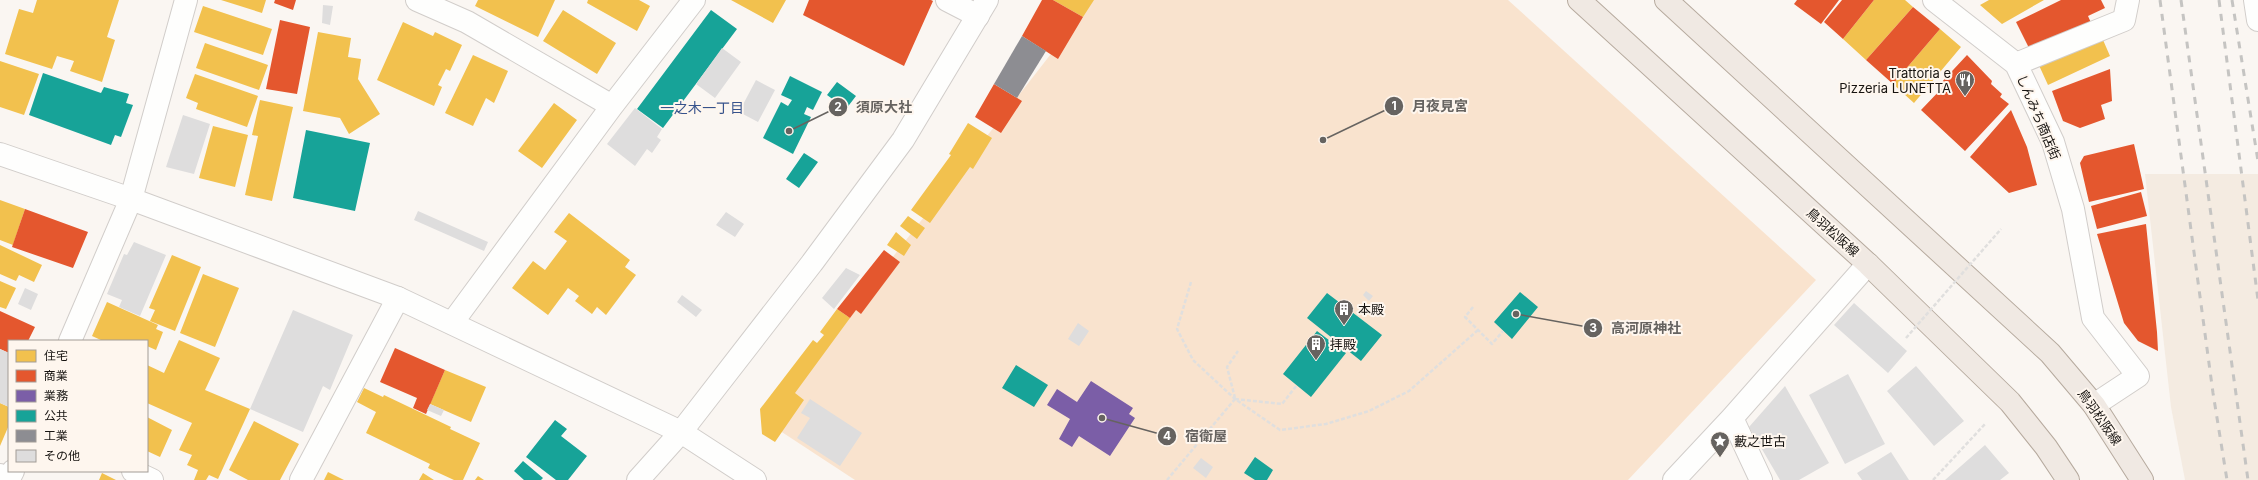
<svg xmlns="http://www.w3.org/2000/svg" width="2258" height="480" viewBox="0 0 2258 480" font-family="Inter,'Noto Sans JP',sans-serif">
<rect width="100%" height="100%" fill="#faf6f2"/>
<path fill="#f4ebe1" d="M2145 174H2258V480H2185L2171 407Z"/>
<path fill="#f9e3ce" d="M1093 0H1508L1816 280 1628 480H855L765 421Z"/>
<path fill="#f2c14e" d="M37 0H119L107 37 115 40 102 82 70 71 74 61 57 56 52 69 5 54 19 9 33 13Z
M221 0H266L262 13Z
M478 0H555L538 37 475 6Z
M588 0H639L650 6 637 31 587 3Z
M731 0H786L773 23Z
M1053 0H1094L1083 17Z
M1874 0H1905L1913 7 1866 60 1843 39Z
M1989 0H2044L2002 24 1980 5Z
M203 6 272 29 263 55 194 32Z
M563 10 616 43 597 74 543 41Z
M403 22 433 36 435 32 462 45 450 71 446 69 438 85 442 87 434 106 377 80Z
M1940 29 1961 47 1914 103 1893 84Z
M318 32 351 38 348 57 361 59 358 79 380 114 349 134 340 118 303 111Z
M2100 33 2110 56 2048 85 2037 61Z
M205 43 268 65 259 90 196 68Z
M473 55 508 71 494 103 486 98 473 126 445 113Z
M0 61 39 74 24 115 0 107Z
M195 74 258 96 247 127 196 109 198 103 186 98Z
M260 100 293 107 272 201 245 195 258 136 252 135Z
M554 103 577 120 542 168 518 151Z
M968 123 992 138 973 169 970 167 930 223 911 210 951 155 949 154Z
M213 126 248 135 235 187 199 178Z
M0 200 25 209 13 245 0 240Z
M569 213 630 260 625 267 636 275 606 315 597 307 592 314 575 301 579 296 568 288 548 315 512 288 533 261 545 270 567 241 554 232Z
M908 216 925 228 917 239 900 226Z
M896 232 911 245 904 256 887 245Z
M0 245 42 265 34 282 19 275 16 281 0 274Z
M172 255 201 267 175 331 150 321 155 310 149 308Z
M203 274 239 288 215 347 180 333Z
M0 281 16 288 6 309 0 307Z
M107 302 158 325 156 329 163 332 156 350 147 346V341H103L92 336Z
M837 309 850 318 795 393 804 400 775 442 762 434 760 409 813 340 817 343 824 335 820 332Z
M179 340 220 358 205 390 250 409 218 479 209 475 206 480H194L198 470 187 465 192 455 179 450 192 423 147 403V365L164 373Z
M445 370 486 387 471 422 430 404Z
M364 388 383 397 384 395 451 427 450 429 480 443 463 480H454L428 468 430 464 366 433 376 412 357 402Z
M0 403 9 407V425L0 446Z
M147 417 172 430 160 457 147 451Z
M254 421 299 444 280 480H248L229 470Z
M328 472 344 480H324Z
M102 473 116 480H99Z
M423 473 434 480H419Z
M478 476 484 480H475Z"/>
<path fill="#e4572e" d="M275 0H296L293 10 274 3Z
M809 0H931L933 1 904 66 803 15Z
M1042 0H1053L1083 17 1058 59 1022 36Z
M1797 0H1839L1821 24 1794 4Z
M1842 0H1874L1843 39 1824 22Z
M2061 0H2101L2105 8 2088 16 2092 25 2032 54 2016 22Z
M1913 7 1940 29 1893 84 1866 60Z
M280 20 310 27 297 94 266 89Z
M1967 55 1992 81 1991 84 2002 94 2000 97 2009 104 1965 151 1921 110 1943 87 1940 84Z
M2110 69 2112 101 2101 105 2105 119 2080 128 2063 121 2052 91Z
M994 84 1022 101 1001 133 975 117Z
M2011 110 2027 147 2037 185 2009 193 1970 157Z
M2134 144 2144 189 2089 202 2080 163 2084 156Z
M2141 192 2147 216 2097 229 2091 206Z
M25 209 88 232 73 268 12 247Z
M2146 224 2157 332 2158 351 2138 341 2124 323 2097 234Z
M884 250 900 262 861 314 856 310 850 318 837 309Z
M0 311 35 327 28 341H9V353L0 349Z
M395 348 445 370 426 414 413 408 417 398 380 382Z"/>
<path fill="#7b5ea7" d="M1091 381 1133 408 1129 414 1135 418 1110 456 1079 436 1072 447 1059 439 1070 419 1047 405 1057 389 1077 402Z"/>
<path fill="#17a398" d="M711 10 737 29 663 128 637 109Z
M43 73 101 93 104 87 129 94 126 103 133 105 121 137 115 135 111 145 29 115Z
M790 76 822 92 813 110 807 107 804 114 811 117 793 154 763 138 781 102 788 106 792 100 781 95Z
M837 82 856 96 846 109 827 95Z
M306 130 370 143 355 211 293 198Z
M804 153 818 162 799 188 786 179Z
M1520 292 1538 307 1512 339 1494 322Z
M1327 293 1382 335 1361 361 1307 318Z
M1317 331 1346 353 1311 397 1283 374Z
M1016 365 1048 385 1034 407 1002 388Z
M555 420 567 429 561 436 587 456 568 480H556L526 457Z
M1255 457 1273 470 1267 480H1255L1244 473Z
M523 461 543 478 541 480H524L514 471Z"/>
<path fill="#8d8d92" d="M1022 36 1046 51 1017 98 994 84Z"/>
<path fill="#dedddd" d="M323 5 333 6 330 25 322 23Z
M722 48 741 62 715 98 696 84Z
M756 80 775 90 758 122 739 112Z
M635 108 662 129 657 137 661 140 652 153 647 149 635 166 607 144Z
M183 115 210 124 194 174 166 167Z
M418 211 488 242 484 251 414 220Z
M726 212 744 224 735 237 716 225Z
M134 242 166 255 140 316 119 307 122 300 107 294 124 254 127 255Z
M846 268 860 275 834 309 822 298Z
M25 288 38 294 31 310 18 304Z
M1366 291 1373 296 1369 301 1363 295Z
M682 295 702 310 696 317 677 302Z
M1854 303 1907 351 1888 373 1834 325Z
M293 310 353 335 330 390 323 386 303 432 250 409Z
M1078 323 1089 331 1079 346 1068 339Z
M0 349 9 353V407L0 403Z
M1916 366 1964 421 1934 446 1887 391Z
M1848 374 1885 444 1845 464 1809 395Z
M1785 386 1829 463 1799 480H1780L1749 427Z
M810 399 862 433 840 466 797 438 810 418 801 413Z
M430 404 444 410 441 416 427 410Z
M1985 445 2009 473 2000 480H1945Z
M1891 452 1909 480H1862L1857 473Z
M1201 458 1213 467 1206 478 1193 468Z"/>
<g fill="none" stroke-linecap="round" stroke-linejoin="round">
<defs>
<path id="street" d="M417 0 467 22 612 106
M947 0 978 16
M1934 0 2016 64 2053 142 2073 209 2093 318 2138 376 2094 405
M2255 0 2258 20
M2016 64 2124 20 2128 0
M452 323 612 106 694 0
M70 341 131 199 186 0
M1732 418 1761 480
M133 471 152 480
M0 475 9 479 13 471
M301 480 398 298
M1674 480 1732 418 1868 264"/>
<path id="secondary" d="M0 154 131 199 398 298 681 432 755 480
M638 480 681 432 812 263 903 140 987 0"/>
<path id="primary" d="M1579 0 1868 264 2010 402 2046 447 2068 480
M1666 0 2050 353 2094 405 2142 480"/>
</defs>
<use href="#street" stroke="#d1cdca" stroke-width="24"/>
<use href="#secondary" stroke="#d1cdca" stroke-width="24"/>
<use href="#primary" stroke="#b6aa9e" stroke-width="24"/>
<path stroke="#e0dfde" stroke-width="2.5" stroke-dasharray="4 2" stroke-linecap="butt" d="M1191 282 1177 329 1193 360 1235 399 1280 430 1326 424 1369 411 1409 391 1478 330
M1473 307 1465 317 1492 344 1503 331
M1235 398 1227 367 1238 351
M1235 399 1282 404 1297 385
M1167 480 1235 399
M1933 480 1985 424"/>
<use href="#street" stroke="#fefefd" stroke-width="22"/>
<use href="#secondary" stroke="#fefefd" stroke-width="22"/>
<use href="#primary" stroke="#f0e9e3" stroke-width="22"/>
<path stroke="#c5c4c2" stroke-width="3" stroke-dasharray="7 7" stroke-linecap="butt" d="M2160 0 2213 393 2227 480
M2181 0 2248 480
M2219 0 2258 300
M2232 0 2258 161"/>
<path stroke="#e0dfde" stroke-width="2.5" stroke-dasharray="4 2" stroke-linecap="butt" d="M1906 338 2001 229"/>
</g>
<defs>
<symbol id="restaurant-pin" viewBox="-11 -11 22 30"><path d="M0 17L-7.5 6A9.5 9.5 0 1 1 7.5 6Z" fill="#666360" stroke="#fef6ee"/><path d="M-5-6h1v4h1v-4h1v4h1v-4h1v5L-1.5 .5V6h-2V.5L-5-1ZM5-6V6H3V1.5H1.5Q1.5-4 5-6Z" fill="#fff"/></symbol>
<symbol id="building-pin" viewBox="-11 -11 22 30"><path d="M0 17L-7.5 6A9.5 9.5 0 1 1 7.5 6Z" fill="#666360" stroke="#fef6ee"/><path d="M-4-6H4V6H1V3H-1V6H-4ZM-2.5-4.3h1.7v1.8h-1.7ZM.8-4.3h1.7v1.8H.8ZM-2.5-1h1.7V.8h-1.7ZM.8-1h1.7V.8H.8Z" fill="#fff"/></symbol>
<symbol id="sight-pin" viewBox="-11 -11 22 30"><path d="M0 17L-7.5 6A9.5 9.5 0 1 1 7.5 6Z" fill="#666360" stroke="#fef6ee"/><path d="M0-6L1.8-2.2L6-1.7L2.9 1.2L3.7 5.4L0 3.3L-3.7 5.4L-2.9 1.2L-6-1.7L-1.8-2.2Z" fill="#fff"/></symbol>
</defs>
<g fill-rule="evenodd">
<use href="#restaurant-pin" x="1954" y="69" width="22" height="30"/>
<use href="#building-pin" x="1333" y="298" width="22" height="30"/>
<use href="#building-pin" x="1305" y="333" width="22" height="30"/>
<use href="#sight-pin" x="1709" y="430" width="22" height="30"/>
</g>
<g text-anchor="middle" stroke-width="4" stroke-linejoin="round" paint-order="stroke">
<g font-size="13" fill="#171411" stroke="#fef6ee" text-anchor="start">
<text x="1951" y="78" text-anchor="end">Trattoria e<tspan x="1951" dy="15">Pizzeria LUNETTA</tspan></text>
<text x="1358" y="314">本殿</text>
<text x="1330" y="349">拝殿</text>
<text x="1734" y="446">藪之世古</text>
</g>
<g font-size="13" fill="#171411" stroke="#fef6ee">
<text transform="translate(2039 117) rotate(67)" y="5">しんみち商店街</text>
<text transform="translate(1833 232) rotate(42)" y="5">鳥羽松阪線</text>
<text transform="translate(2100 417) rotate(55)" y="5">鳥羽松阪線</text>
</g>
<g font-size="14" fill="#37538c" stroke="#fef6ee">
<text x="702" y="113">一之木一丁目</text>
</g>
</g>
<path fill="none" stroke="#666360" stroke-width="1.5" d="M1323 140L1394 106M789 131L838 107M1516 314L1593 328M1102 418L1167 436"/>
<g fill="#666360" stroke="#fef6ee" stroke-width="1.5">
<circle cx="1323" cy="140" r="4"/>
<circle cx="789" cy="131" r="4"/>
<circle cx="1516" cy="314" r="4"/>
<circle cx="1102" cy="418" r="4"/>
<circle cx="1394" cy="106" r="10"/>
<circle cx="838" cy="107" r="10"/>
<circle cx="1593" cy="328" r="10"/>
<circle cx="1167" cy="436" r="10"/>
</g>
<g font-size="12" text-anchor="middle" font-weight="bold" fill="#fff">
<text x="1394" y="110">1</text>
<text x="838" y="111">2</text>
<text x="1593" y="332">3</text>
<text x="1167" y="440">4</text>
</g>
<g font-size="14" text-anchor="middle" font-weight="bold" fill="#666360" stroke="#fef6ee" stroke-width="4" stroke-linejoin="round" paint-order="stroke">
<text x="1440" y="111">月夜見宮</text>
<text x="884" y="112">須原大社</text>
<text x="1646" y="333">高河原神社</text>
<text x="1206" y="441">宿衛屋</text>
</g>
<rect x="8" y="340" width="140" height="132" fill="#fef6ee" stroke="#a29c96"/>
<rect x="16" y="350" width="20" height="12" fill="#f2c14e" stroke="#a29c96"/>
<text x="44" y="360" font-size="12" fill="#171411">住宅</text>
<rect x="16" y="370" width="20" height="12" fill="#e4572e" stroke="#a29c96"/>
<text x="44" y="380" font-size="12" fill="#171411">商業</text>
<rect x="16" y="390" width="20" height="12" fill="#7b5ea7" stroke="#a29c96"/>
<text x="44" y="400" font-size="12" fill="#171411">業務</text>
<rect x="16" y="410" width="20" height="12" fill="#17a398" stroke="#a29c96"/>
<text x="44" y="420" font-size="12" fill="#171411">公共</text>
<rect x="16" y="430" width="20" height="12" fill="#8d8d92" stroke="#a29c96"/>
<text x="44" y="440" font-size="12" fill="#171411">工業</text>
<rect x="16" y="450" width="20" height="12" fill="#dedddd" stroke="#a29c96"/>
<text x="44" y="460" font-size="12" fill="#171411">その他</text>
</svg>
